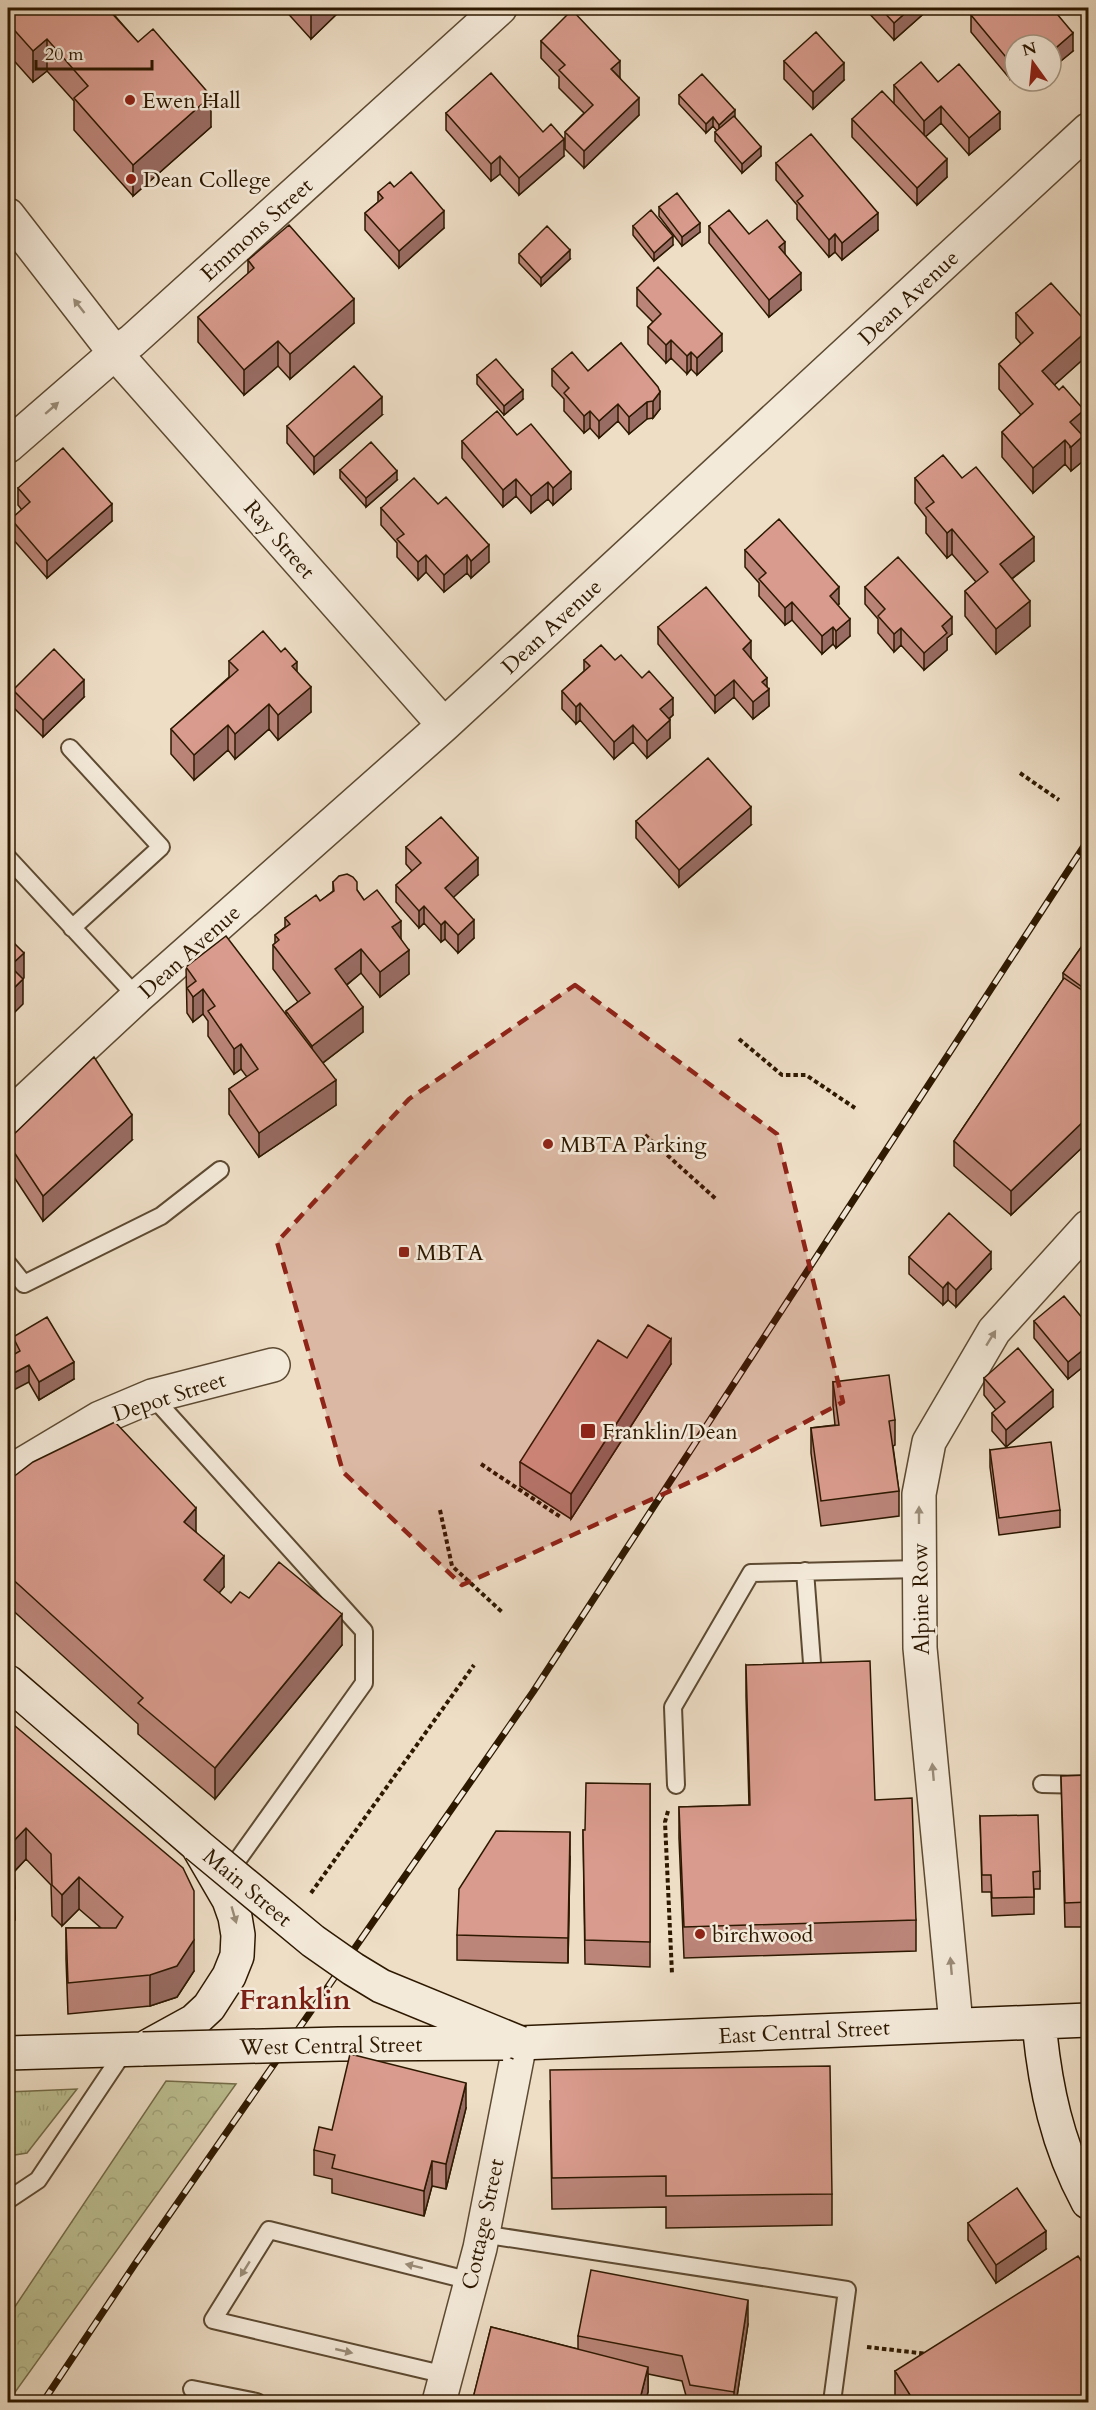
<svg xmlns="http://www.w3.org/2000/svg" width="1096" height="2410" viewBox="0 0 1096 2410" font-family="Cardo,serif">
<defs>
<pattern id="forest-crowns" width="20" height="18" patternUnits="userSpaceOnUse" patternTransform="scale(1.5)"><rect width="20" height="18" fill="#bcc092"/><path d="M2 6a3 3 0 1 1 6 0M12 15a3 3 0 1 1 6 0" fill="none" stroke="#a2a47c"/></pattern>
<pattern id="park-tufts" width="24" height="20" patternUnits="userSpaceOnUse" patternTransform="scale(1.5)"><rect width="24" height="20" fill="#bcc092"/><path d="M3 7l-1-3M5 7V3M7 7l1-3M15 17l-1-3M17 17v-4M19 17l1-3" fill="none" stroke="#a2a47c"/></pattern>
</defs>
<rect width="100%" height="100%" fill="#eedec6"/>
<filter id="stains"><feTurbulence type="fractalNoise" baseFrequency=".00333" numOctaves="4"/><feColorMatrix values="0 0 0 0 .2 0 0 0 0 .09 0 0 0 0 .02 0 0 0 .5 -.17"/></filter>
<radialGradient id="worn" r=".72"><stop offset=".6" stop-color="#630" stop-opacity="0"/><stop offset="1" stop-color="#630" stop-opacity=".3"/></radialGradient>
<path fill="url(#forest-crowns)" stroke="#746c49" stroke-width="1.5" d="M166 2081 236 2084 8 2402V2317Z"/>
<path fill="url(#park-tufts)" stroke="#746c49" stroke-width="1.5" d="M77 2089 27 2153 8 2156V2092Z"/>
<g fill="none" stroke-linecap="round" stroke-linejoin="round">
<defs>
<path id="service" d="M70 748 161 847 72 928
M8 858 137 997
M8 1264 24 1284 161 1216 220 1170
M152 1396 364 1631V1683L229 1872
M805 1571 813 1676
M1042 1784 1088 1785
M676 1785 673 1707 751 1573 919 1569
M8 2200 38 2180 125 2050
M482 2234 847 2290 832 2402
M446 2375 213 2320 269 2230 471 2281
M192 2389 257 2402"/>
<path id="minor" d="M8 215 115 353 444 725
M8 446 115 353 132 341 500 8
M8 1117 137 997 444 725 1088 130
M8 1473 100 1418 152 1396 273 1365
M956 2024 920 1648 919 1494 929 1442 994 1331 1088 1227"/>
<path id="tertiary" d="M439 2402 480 2248 520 2043"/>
<path id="secondary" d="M8 1682 197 1845 229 1900 235 1917 238 1935 237 1956 229 1976 209 2007 194 2021 143 2049 8 2053
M1039 2023C1045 2087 1057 2145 1088 2202
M520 2043 1088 2020"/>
</defs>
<use href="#service" stroke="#5d4a32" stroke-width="20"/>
<use href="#minor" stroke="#5d4a32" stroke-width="36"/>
<use href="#tertiary" stroke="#5d4a32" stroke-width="36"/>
<use href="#secondary" stroke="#2d1800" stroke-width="36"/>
<path stroke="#2d1800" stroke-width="4" stroke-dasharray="4.5 3" stroke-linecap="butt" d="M1020 773 1059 800
M739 1039 782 1075H806L855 1108
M645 1135 717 1200
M481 1464 562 1518
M440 1510 452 1566 502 1612
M668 1811 665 1822 672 1974
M311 1893 474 1665
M867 2347 928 2354"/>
<use href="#service" stroke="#f4eada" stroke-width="16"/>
<use href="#minor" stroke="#f4eada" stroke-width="33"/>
<use href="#tertiary" stroke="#f4eada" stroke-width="33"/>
<use href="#secondary" stroke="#f4eada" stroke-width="33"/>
<defs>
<path id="rail" d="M43 2402 135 2264 533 1692 1088 840"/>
</defs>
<use href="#rail" stroke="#2d1800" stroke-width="7"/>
<use href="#rail" stroke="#f4eada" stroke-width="4.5" stroke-dasharray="14" stroke-linecap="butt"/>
<defs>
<path id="secondary-bridge" d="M197 1845 313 1941 353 1969 381 1986 520 2043
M143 2049 339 2044 503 2043"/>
</defs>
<use href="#secondary-bridge" stroke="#2d1800" stroke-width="36" stroke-linecap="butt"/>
<use href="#secondary-bridge" stroke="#f4eada" stroke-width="33"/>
</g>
<path fill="#bb8579" stroke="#2d1800" stroke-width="1.5" d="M8 8H110V10L211 127 133 196 74 130V101L47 71 33 82 8 54Z
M283 8H343L311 39Z
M718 8H730L724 13Z
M769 8H779L774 13Z
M864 8H930L894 40Z
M971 15 1073 51 1051 69V45H1015V74L1010 79 971 32Z
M541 41 620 78 639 115 584 168 565 149V132L584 113 559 88V77L541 58Z
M784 61 844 80 813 109 784 79Z
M938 82 1000 129 969 155 941 123 925 137 947 177 917 205 852 137V119L894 103V85Z
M679 95 735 118 761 156 742 173 715 141V132L717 131 713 126 706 133 679 104Z
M446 113 564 156 519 195 500 174 491 181 446 130Z
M776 163 878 230 842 260 835 252 829 257 797 219V205L776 180Z
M394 187 444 228 399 268 365 230V213L378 202V192Z
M659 207 700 232 682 246 659 216Z
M633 226 673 245 654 261 633 235Z
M709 226 749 234 785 254 801 290 769 317 709 243Z
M519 254 570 259 541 286 519 263Z
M248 260 354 323 290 379 278 366 244 395 198 342V317L248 274Z
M637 288 722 351 697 375 691 369 687 374 671 358 666 363 648 344V327L653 322 637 306Z
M1016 313 1089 325V354L1054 385 1084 435 1082 436 1083 461 1071 471 1065 464 1033 493 1002 457V432L1021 415 999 389V364L1021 344 1016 338Z
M621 343 660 409 653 418 647 419 629 434 618 421 599 438 590 428 584 433 564 411V399L552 386V369L588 371Z
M477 375 523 399 504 415 477 384Z
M382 415 314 474 287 443V426Z
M517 435 571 489 553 505 548 499 531 513 516 496 503 507 462 458V441Z
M340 470 397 480 366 507 340 478Z
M915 478H962L1034 561 1012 579 1030 626 996 654 965 616V591L976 582 952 554 947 558 926 533V517L915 503Z
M18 488 112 521 47 578 11 537V519L22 510 18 505Z
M381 508 489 562 471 578 467 573 444 592 426 572 418 580 397 557V543L381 525Z
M745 550 839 604 838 605 850 636 836 648 833 644 822 654 792 620 785 625 759 596V583L745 567Z
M865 587 952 634 947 638V650L924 670 901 645 894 652 878 633V619L865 604Z
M658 627 751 658 767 687 769 706 753 719 734 697 715 713 658 644Z
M584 660H615L642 678 673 715 669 719 670 738 647 758 633 742 614 759 580 720 576 724 562 709V691L584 671Z
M229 661 297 672 311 712 278 740 269 729 235 759 228 750 194 780 171 754V729L229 677Z
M13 690 84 697 43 737 13 707Z
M636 821 751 825 679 887 636 838Z
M406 847 478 875 453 897 474 938 458 953 445 939 441 942 424 923 419 928 396 902V885L412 871 406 864Z
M333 882 357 890 364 900 401 939 409 974 380 997 361 973 347 985 363 1032 323 1063 336 1105 259 1157 229 1114V1089L247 1077 241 1069 234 1074 208 1036V1021L203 1014 193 1022 187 1013 186 967 286 1014V1011L298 1002 273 969V945L275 943V935L285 927V918L320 901 333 891Z
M1089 936V1141L1011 1215 954 1166V1141L1063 980V973Z
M8 1140H132L43 1221 8 1168Z
M1089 1246V1276L1082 1269V1252Z
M909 1257 991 1269 956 1307 948 1300 943 1305 909 1274Z
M1089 1284V1307L1086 1303V1286Z
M1034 1321 1089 1326V1362L1068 1379 1034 1338Z
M13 1337 74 1379 39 1400 13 1355Z
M627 1358 671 1364 571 1519 520 1486V1462Z
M984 1378 1053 1407 1006 1447 992 1431V1413L996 1410 984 1395Z
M833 1382 895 1420V1445L893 1446 899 1491V1516L821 1526 811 1453V1428L835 1425 833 1406Z
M990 1450 1060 1510V1527L999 1535 990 1467Z
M8 1481 196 1532 224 1587 219 1593 231 1603 249 1598 342 1645 215 1799 138 1734V1724L8 1606Z
M746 1665 875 1800 916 1920V1951L684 1958 679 1838V1807L749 1805 746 1696Z
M8 1720 194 1971 177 1997 150 2006 68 2014 66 1959V1928H101L79 1909 62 1926 52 1916 51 1885 26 1859 14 1872 15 1920H8Z
M1089 1775V1927H1065L1061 1776Z
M650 1784V1967L585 1964 583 1830H585Z
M980 1816 1040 1871V1889H1034V1914L992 1916 991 1892H982Z
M570 1857 568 1963 457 1960V1935Z
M550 2101 832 2194V2225L666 2228V2207L552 2209Z
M466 2108 446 2189 432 2186 424 2216 332 2193V2179L314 2175V2150L332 2130Z
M968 2223 1046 2249 996 2283 968 2240Z
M748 2324 736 2403H688L682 2381 648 2374V2392L645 2403H472L491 2327 578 2349V2336Z
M895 2371 1089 2403H895Z"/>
<path fill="#986c63" stroke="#2d1800" stroke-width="1.5" d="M318 8H343L311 39V14Z
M724 8H730L724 13Z
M774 8H779L774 13Z
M911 8H930L894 40V23Z
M1073 33V51L1051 69V52Z
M47 39V71L33 82V51Z
M1015 57V74L1010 79V62Z
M620 61V78L611 69Z
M844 63V80L813 109V92Z
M211 96V127L133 196V165Z
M639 98V115L584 168V151Z
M941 106V123L924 138V121Z
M735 110V119L719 133V125Z
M1000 112V129L969 155V138Z
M713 117V126L706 133V124Z
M564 139V156L519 195V178Z
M761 147V156L742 173V164Z
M500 156V174L491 181V164Z
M947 159V177L917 205V188Z
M444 211V228L399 268V251Z
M878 213V230L842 260V243Z
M700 223V232L682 246V237Z
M835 234V252L829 257V240Z
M673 236V245L654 261V253Z
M785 242V259L779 247Z
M570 250V259L541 286V278Z
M801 273V290L769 317V300Z
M354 299V323L290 379V354Z
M1089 329V354L1042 396V371Z
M722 334V351L697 375V358Z
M671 340V358L666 363V345Z
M278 341V366L244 395V370Z
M691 352V369L687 374V356Z
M523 390V399L504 415V406Z
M660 392V409L653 418V401Z
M382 397V415L314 474V457Z
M647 402V419L629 434V417Z
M618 404V421L599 438V421Z
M1084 410V435L1070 447V422Z
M590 411V428L584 433V416Z
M1083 436V461L1071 471V447Z
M1065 440V464L1033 493V468Z
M397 471V480L366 507V498Z
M571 472V489L553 505V488Z
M516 479V496L503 507V490Z
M548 482V499L531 513V496Z
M112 504V521L47 578V561Z
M952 529V554L947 558V533Z
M1034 537V561L1000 588V564Z
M489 545V562L471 578V561Z
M426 555V572L418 580V562Z
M467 555V573L444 592V575Z
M839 587V604L830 613V596Z
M1030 601V626L996 654V629Z
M792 602V620L785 625V608Z
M952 617V634L947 638V650L924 670V653L942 626Z
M850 619V636L836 648V631Z
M833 627V644L822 654V636Z
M901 628V645L894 652V634Z
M751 641V658L743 666V649Z
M297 662V687L292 666Z
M767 678V691L769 689V706L753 719V702L762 682Z
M84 680V697L43 737V720Z
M734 680V697L715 713V696Z
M311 687V712L278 740V715Z
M673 698V715L660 726V709Z
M580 703V720L576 724V707Z
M269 704V729L235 759V734Z
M670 720V738L647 758V741Z
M228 725V750L194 780V755Z
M633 725V742L614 759V742Z
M751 807V825L679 887V870Z
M478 858V875L445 905V888Z
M424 906V923L419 928V911Z
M474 920V938L458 953V935Z
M401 921V946L392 927Z
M445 921V939L441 942V925Z
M361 949V973L335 994V969Z
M409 950V974L380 997V972Z
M24 953V978L10 990V966Z
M23 979V1004L8 1019V994Z
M203 989V1014L193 1022V997Z
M363 1007V1032L312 1071V1046Z
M241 1044V1069L234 1074V1049Z
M336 1080V1105L259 1157V1133Z
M132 1115V1140L43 1221V1196Z
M1089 1116V1141L1011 1215V1191Z
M991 1252V1269L956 1307V1290Z
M948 1282V1300L943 1305V1288Z
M671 1339V1364L571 1519V1494Z
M1089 1345V1362L1068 1379V1362Z
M74 1362V1379L39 1400V1382Z
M29 1365V1382L8 1393V1376Z
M1053 1390V1407L1006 1447V1430Z
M196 1508V1539L184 1522Z
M224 1556V1587L204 1611V1580Z
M342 1614V1645L215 1799V1768Z
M26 1828V1859L8 1878V1847Z
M570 1832V1857L568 1963V1938Z
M79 1877V1909L62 1926V1895Z
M194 1940V1971L177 1997 150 2006V1975Z
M466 2083V2108L446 2189V2164Z
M432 2161V2186L424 2216V2191Z
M1046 2231V2249L996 2283V2265Z
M748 2300V2324L736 2403H734V2392Z
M648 2367V2392L645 2403H639Z
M1089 2395V2403H1077Z"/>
<path fill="#d99b8d" stroke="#2d1800" stroke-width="1.5" d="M8 8H107L138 42 153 29 211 96 133 165 74 98 88 86 47 39 33 51 8 23Z
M306 8H318L311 14Z
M880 8H911L894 23Z
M979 8H1052L1073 33 1051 52V45H1015V57L1010 62 971 15Z
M572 10 620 61 611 69 639 98 584 151 565 132 593 105 559 70 565 65 541 41Z
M816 32 844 63 813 92 784 61Z
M921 62 938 82 959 64 1000 112 969 138 941 106 924 121 894 85Z
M491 73 543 132 551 124 564 139 519 178 500 156 491 164 446 113Z
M702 74 735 110 719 125 713 117 706 124 679 95Z
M882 91 947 159 917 188 852 119Z
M734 116 761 147 742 164 715 132Z
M811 134 878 213 842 243 835 234 829 240 797 201 803 196 776 163Z
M411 172 444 211 399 251 365 213 383 198 378 192 390 182 394 187Z
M677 193 700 223 682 237 659 207Z
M651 210 673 236 654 253 633 226Z
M729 210 749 234 767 220 785 242 779 247 801 273 769 300 709 226Z
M289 225 354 299 290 354 278 341 244 370 198 317 254 268 248 260Z
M547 226 570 250 541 278 519 254Z
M658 267 722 334 697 358 691 352 687 356 671 340 666 345 648 327 661 314 637 288Z
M1051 283 1089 325V329L1042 371 1059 390 1063 386 1084 410 1070 422 1083 436 1071 447 1065 440 1033 468 1002 432 1033 404 999 364 1033 333 1016 313Z
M621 343 658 387 660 392 653 401 647 402 629 417 618 404 599 421 590 411 584 416 564 393 569 388 552 369 572 352 588 371Z
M496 359 523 390 504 406 477 375Z
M354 366 382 397 314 457 287 426Z
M497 411 517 435 531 424 571 472 553 488 548 482 531 496 516 479 503 490 462 441Z
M371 442 397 471 366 498 340 470Z
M63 448 112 504 47 561 11 519 30 502 18 488Z
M943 455 962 478 976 467 1034 537 1000 564 1030 601 996 629 965 591 988 572 952 529 947 533 926 508 934 502 915 478Z
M414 478 438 504 446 497 489 545 471 561 467 555 444 575 426 555 418 562 397 539 404 534 381 508Z
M779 519 839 587 830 596 850 619 836 631 833 627 822 636 792 602 785 608 759 579 766 573 745 550Z
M898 557 952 617 942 626 947 633 924 653 901 628 894 634 878 616 885 609 865 587Z
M706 587 751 641 743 649 767 678 762 682 769 689 753 702 734 680 715 696 658 627Z
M263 631 281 652 285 648 297 662 292 666 311 687 278 715 269 704 235 734 228 725 194 755 171 729 238 670 229 661Z
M601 645 615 660 621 655 642 678 649 671 673 698 660 709 670 720 647 741 633 725 614 742 580 703 576 707 562 691 590 666 584 660Z
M54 649 84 680 43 720 13 690Z
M708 758 751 807 679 870 636 821Z
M441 817 478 858 445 888 474 920 458 935 445 921 441 925 424 906 419 911 396 885 421 863 406 847Z
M347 874 353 877 357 882V890L364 900 377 890 401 921 392 927 409 950 380 972 361 949 335 969 363 1007 312 1046 286 1011 310 993 273 945 279 940 275 935 290 924 285 918 316 895 320 901 334 891 333 882 339 876Z
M226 936 336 1080 259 1133 229 1089 258 1069 241 1044 234 1049 208 1011 215 1006 203 989 193 997 187 988 196 981 186 967Z
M1089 936V992L1063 973Z
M8 937 24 953 10 966 23 979 8 994Z
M1064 978 1089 995V1116L1011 1191 954 1141Z
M94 1057 132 1115 43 1196 8 1143V1140Z
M949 1213 991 1252 956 1290 948 1282 943 1288 909 1257Z
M1089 1246V1259L1082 1252Z
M1064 1296 1089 1326V1345L1068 1362 1034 1321Z
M47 1317 74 1362 39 1382 29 1365 8 1376V1358L20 1351 13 1337Z
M648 1325 671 1339 571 1494 520 1462 598 1340 627 1358Z
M1018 1348 1053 1390 1006 1430 992 1413 1005 1402 984 1378Z
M889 1375 895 1420 889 1421 899 1491 821 1501 811 1428 839 1425 833 1382Z
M115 1422 196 1508 184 1522 224 1556 204 1580 231 1603 240 1592 249 1598 279 1562 342 1614 215 1768 138 1703 143 1698 8 1575V1481L33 1462Z
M1051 1442 1060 1510 999 1518 990 1450Z
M870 1661 875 1800 912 1798 916 1920 684 1927 679 1807 750 1805 746 1665Z
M8 1720 183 1868 194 1891V1940L177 1966 150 1975 68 1983 66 1928H116L123 1917 79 1877 62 1895 52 1885 51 1854 26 1828 8 1847 14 1857 15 1889H8Z
M1089 1775V1902L1065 1903 1061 1776Z
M586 1783 650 1784V1942L585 1940 583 1830H585Z
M1038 1815 1040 1871 1033 1872 1034 1897 992 1898 991 1875H982L980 1816Z
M496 1831 570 1832 568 1938 457 1935 459 1889Z
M350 2054 466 2083 446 2164 432 2161 424 2191 332 2168 335 2155 314 2150 319 2127 332 2130Z
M830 2066 832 2194 666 2196V2176L552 2178 550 2070Z
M1017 2188 1046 2231 996 2265 968 2223Z
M1078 2256 1089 2272V2395L1077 2403H915L895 2371Z
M591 2270 748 2300 734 2392 690 2385 682 2356 578 2336Z
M491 2327 648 2367 639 2403H475L472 2402Z"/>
<defs><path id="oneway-solid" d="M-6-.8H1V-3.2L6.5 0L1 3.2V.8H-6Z" transform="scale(1.5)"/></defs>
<g fill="#9a8c78">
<use href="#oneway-solid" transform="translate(79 306) rotate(-128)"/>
<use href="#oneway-solid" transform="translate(52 408) rotate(-41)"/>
<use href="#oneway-solid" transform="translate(991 1338) rotate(-58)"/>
<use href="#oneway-solid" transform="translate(919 1515) rotate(-90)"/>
<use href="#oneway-solid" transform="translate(933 1772) rotate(-95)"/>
<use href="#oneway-solid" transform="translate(234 1915) rotate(74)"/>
<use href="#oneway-solid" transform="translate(951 1966) rotate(-95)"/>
<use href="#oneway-solid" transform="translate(414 2266) rotate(-166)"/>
<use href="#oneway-solid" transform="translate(245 2269) rotate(122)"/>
<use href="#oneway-solid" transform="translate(344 2351) rotate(13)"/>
</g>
<path fill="#8f2418" fill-opacity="0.2" stroke="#8f2418" stroke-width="4.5" stroke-dasharray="12 8" stroke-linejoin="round" d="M575 985 777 1134 843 1402 710 1473 462 1585 343 1472 277 1242 409 1099Z"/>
<g fill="#8f2418" stroke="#f4eada" stroke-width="2">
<circle cx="130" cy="100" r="6"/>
<circle cx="131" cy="179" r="6"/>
<circle cx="548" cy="1144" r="6"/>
<rect x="398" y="1246" width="12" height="12" rx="3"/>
<rect x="580" y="1423" width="16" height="16" rx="3"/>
<circle cx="700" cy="1934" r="6"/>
</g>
<g text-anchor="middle" stroke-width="5" stroke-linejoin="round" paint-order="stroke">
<g font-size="22" fill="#2d1800" stroke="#f4eada" text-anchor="start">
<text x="142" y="108">Ewen Hall</text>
<text x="143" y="187">Dean College</text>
<text x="560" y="1152">MBTA Parking</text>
<text x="416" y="1260">MBTA</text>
<text x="602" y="1439">Franklin/Dean</text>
<text x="712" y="1942">birchwood</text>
</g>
<g font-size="22" fill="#2d1800" stroke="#f4eada">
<text transform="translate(256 229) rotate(-42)" y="8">Emmons Street</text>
<text transform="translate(908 297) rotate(-43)" y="8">Dean Avenue</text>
<text transform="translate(280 539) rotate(49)" y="8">Ray Street</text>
<text transform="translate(551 626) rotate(-43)" y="8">Dean Avenue</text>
<text transform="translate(189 951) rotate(-42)" y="8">Dean Avenue</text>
<text transform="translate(169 1396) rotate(-18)" y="8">Depot Street</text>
<text transform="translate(920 1599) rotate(-91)" y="8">Alpine Row</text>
<text transform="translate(248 1887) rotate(40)" y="8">Main Street</text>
<text transform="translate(804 2031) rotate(-3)" y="8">East Central Street</text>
<text transform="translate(331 2045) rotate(-1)" y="8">West Central Street</text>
<text transform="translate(482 2224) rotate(-78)" y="8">Cottage Street</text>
</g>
<g font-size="28" font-weight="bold" fill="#7a1f14" stroke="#f4eada">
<text x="295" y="2009">Franklin</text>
</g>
</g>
<rect width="1096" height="2410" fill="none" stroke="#eedec6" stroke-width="30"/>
<rect x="9" y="9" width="1078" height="2392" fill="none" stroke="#2d1800" stroke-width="3"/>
<rect x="15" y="15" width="1066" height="2380" fill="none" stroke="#2d1800" stroke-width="1.5"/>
<g transform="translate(1033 63) rotate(345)"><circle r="28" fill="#f4eada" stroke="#a49683" stroke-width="1.5"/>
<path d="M0-4.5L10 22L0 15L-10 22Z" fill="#8f2418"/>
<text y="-9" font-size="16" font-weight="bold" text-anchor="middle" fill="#2d1800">N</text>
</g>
<path d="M36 60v9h116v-9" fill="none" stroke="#2d1800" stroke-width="3"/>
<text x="45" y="60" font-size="18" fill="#2d1800" stroke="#f4eada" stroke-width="4.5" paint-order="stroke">20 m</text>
<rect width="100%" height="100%" filter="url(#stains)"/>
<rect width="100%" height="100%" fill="url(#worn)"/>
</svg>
